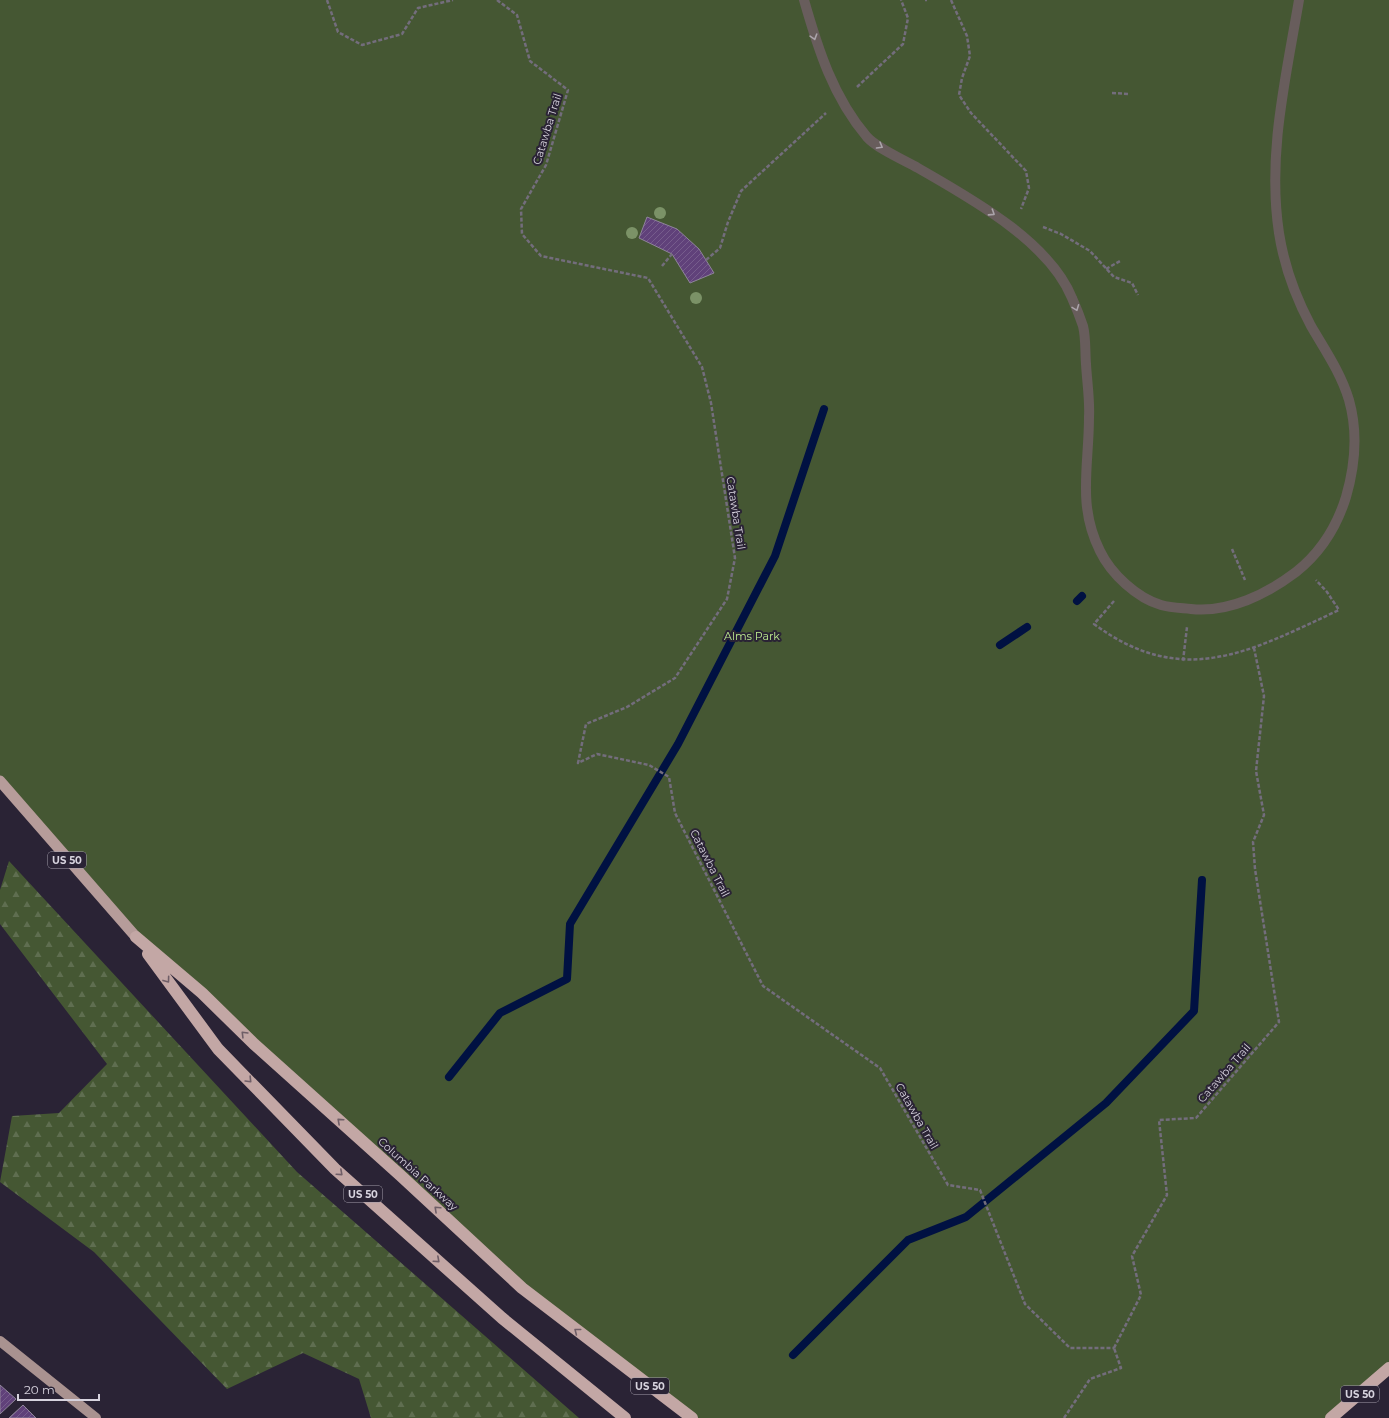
<svg xmlns="http://www.w3.org/2000/svg" width="1389" height="1418" viewBox="0 0 1389 1418" font-family="Montserrat,sans-serif">
<defs>
<pattern id="forest-firs" width="22" height="20" patternUnits="userSpaceOnUse"><rect width="22" height="20" fill="#455733"/><path d="M5 1l3.5 6h-7zM16 11l3.5 6h-7z" fill="#5f6e50"/></pattern>
<pattern id="building-hatch" width="6" height="6" patternUnits="userSpaceOnUse"><rect width="6" height="6" fill="#60417a"/><path d="M-1 1l2-2M0 6l6-6M5 7l2-2" fill="none" stroke="#765c8c"/></pattern>
</defs>
<rect width="100%" height="100%" fill="#2a2335"/>
<path fill="url(#forest-firs)" d="M9 861 297 1172 579 1418H371L359 1379 303 1353 227 1389 94 1252 0 1182 12 1116 59 1113 107 1064 0 924V890Z"/>
<path fill="#455733" d="M0 0H1389V1368L1331 1418H692L522 1288 136 937 0 781Z"/>
<g fill="none" stroke-linecap="round" stroke-linejoin="round">
<path stroke="#001142" stroke-width="8" d="M1077 601 1082 596
M1000 645 1027 627
M449 1077 500 1013 567 979 570 924 678 744 775 556 824 409
M793 1355 908 1240 966 1217 1106 1103 1194 1011 1202 880"/>
</g>
<path fill="url(#building-hatch)" stroke="#8f859a" d="M647 217 677 229 699 249 714 273 690 283 672 254 639 238Z
M0 1385 16 1399 0 1414Z
M23 1405 36 1418H9L22 1406Z"/>
<g fill="none" stroke-linecap="round" stroke-linejoin="round">
<path stroke="#736d7c" stroke-width="2.5" stroke-dasharray="4 2" stroke-linecap="butt" d="M327 0 338 32 362 45 402 34 418 8 453 0
M497 0 517 15 530 61 568 90 546 165 521 209 522 234 541 256 648 278 702 367 711 403 735 558 727 599 675 678 627 707 586 724 578 763 597 754 649 765 669 777 675 813 763 986 880 1068 948 1185 980 1190 1025 1304 1070 1348H1114
M925 0H927
M951 0 967 36 970 56 962 78 959 95 971 113 1026 171 1029 188 1021 209
M857 87 903 44 908 18 901 0
M1112 93 1130 94
M1043 227 1061 234 1090 251 1114 277 1132 283 1138 295
M706 260 720 248 728 222 741 191 826 113
M662 266 672 254
M1106 269 1120 261
M1232 549 1245 580
M1114 601 1094 624C1183 690 1251 651 1339 610L1327 592 1316 580
M1183 661 1187 627
M1114 1348 1141 1295 1132 1256 1167 1195 1159 1120 1196 1118 1279 1022 1255 869 1253 842 1264 815 1256 771 1264 696 1254 648
M1064 1418 1090 1379 1121 1368 1114 1348"/>
<path stroke="#685d5c" stroke-width="10" d="M804 0C818 49 833 97 867 137 878 149 904 160 918 168 970 198 1049 241 1072 298 1076 307 1080 317 1083 326 1086 338 1085 352 1086 364 1087 382 1090 400 1089 417 1089 466 1077 505 1100 551 1111 574 1137 598 1161 605 1171 608 1182 608 1191 609 1229 613 1267 594 1296 572 1320 553 1337 526 1346 497 1355 466 1358 432 1349 400 1341 373 1325 350 1311 326 1296 298 1284 265 1279 233 1267 155 1286 77 1299 0"/>
<path stroke="#a99290" stroke-width="10" d="M0 1341 96 1418"/>
<path stroke="#b69c9a" stroke-width="11" d="M0 781 136 937"/>
<path stroke="#c3a7a5" stroke-width="12" d="M136 937 202 993 254 1044 400 1175 522 1288 692 1418
M148 954 218 1049 335 1169 502 1318 625 1418
M1331 1418 1389 1368"/>
</g>
<g fill="#7b9267">
<circle cx="660" cy="213" r="6"/>
<circle cx="632" cy="233" r="6"/>
<circle cx="696" cy="298" r="6"/>
</g>
<defs><path id="oneway-chevron" d="M-2-3.5L2.5 0L-2 3.5" fill="none" stroke-width="1.6" stroke-linecap="round" stroke-linejoin="round"/></defs>
<g stroke="#aba4aa">
<use href="#oneway-chevron" transform="translate(814 37) rotate(73)"/>
<use href="#oneway-chevron" transform="translate(880 146) rotate(30)"/>
<use href="#oneway-chevron" transform="translate(992 213) rotate(33)"/>
<use href="#oneway-chevron" transform="translate(1076 308) rotate(69)"/>
</g>
<g stroke="#6f5e67">
<use href="#oneway-chevron" transform="translate(167 980) rotate(54)"/>
<use href="#oneway-chevron" transform="translate(244 1034) rotate(-135)"/>
<use href="#oneway-chevron" transform="translate(249 1080) rotate(46)"/>
<use href="#oneway-chevron" transform="translate(340 1121) rotate(-138)"/>
<use href="#oneway-chevron" transform="translate(340 1173) rotate(42)"/>
<use href="#oneway-chevron" transform="translate(437 1209) rotate(-137)"/>
<use href="#oneway-chevron" transform="translate(437 1260) rotate(42)"/>
<use href="#oneway-chevron" transform="translate(577 1331) rotate(-142)"/>
</g>
<g text-anchor="middle" stroke-width="4" stroke-linejoin="round" paint-order="stroke">
<g fill="#2a2335" stroke="#a39eab" stroke-width="1">
<rect x="48" y="852" width="38" height="16" rx="3"/>
<rect x="344" y="1186" width="38" height="16" rx="3"/>
<rect x="631" y="1378" width="38" height="16" rx="3"/>
<rect x="1341" y="1386" width="38" height="16" rx="3"/>
</g>
<g font-size="10" font-weight="bold" fill="#d7d3de">
<text x="67" y="864">US 50</text>
<text x="363" y="1198">US 50</text>
<text x="650" y="1390">US 50</text>
<text x="1360" y="1398">US 50</text>
</g>
<g font-size="11" fill="#d7d3de" stroke="#2a2335">
<text transform="translate(547 129) rotate(-73)" y="4">Catawba Trail</text>
<text transform="translate(736 513) rotate(81)" y="4">Catawba Trail</text>
<text transform="translate(710 863) rotate(63)" y="4">Catawba Trail</text>
<text transform="translate(1224 1073) rotate(-49)" y="4">Catawba Trail</text>
<text transform="translate(917 1116) rotate(60)" y="4">Catawba Trail</text>
<text transform="translate(418 1174) rotate(42)" y="4">Columbia Parkway</text>
</g>
<g font-size="11" fill="#beec90" stroke="#2a2335">
<text x="752" y="640">Alms Park</text>
</g>
</g>
<path d="M18 1394v6h81v-6" fill="none" stroke="#d7d3de" stroke-width="2"/>
<text x="24" y="1394" font-size="12" fill="#d7d3de" stroke="#2a2335" stroke-width="3" paint-order="stroke">20 m</text>
</svg>
